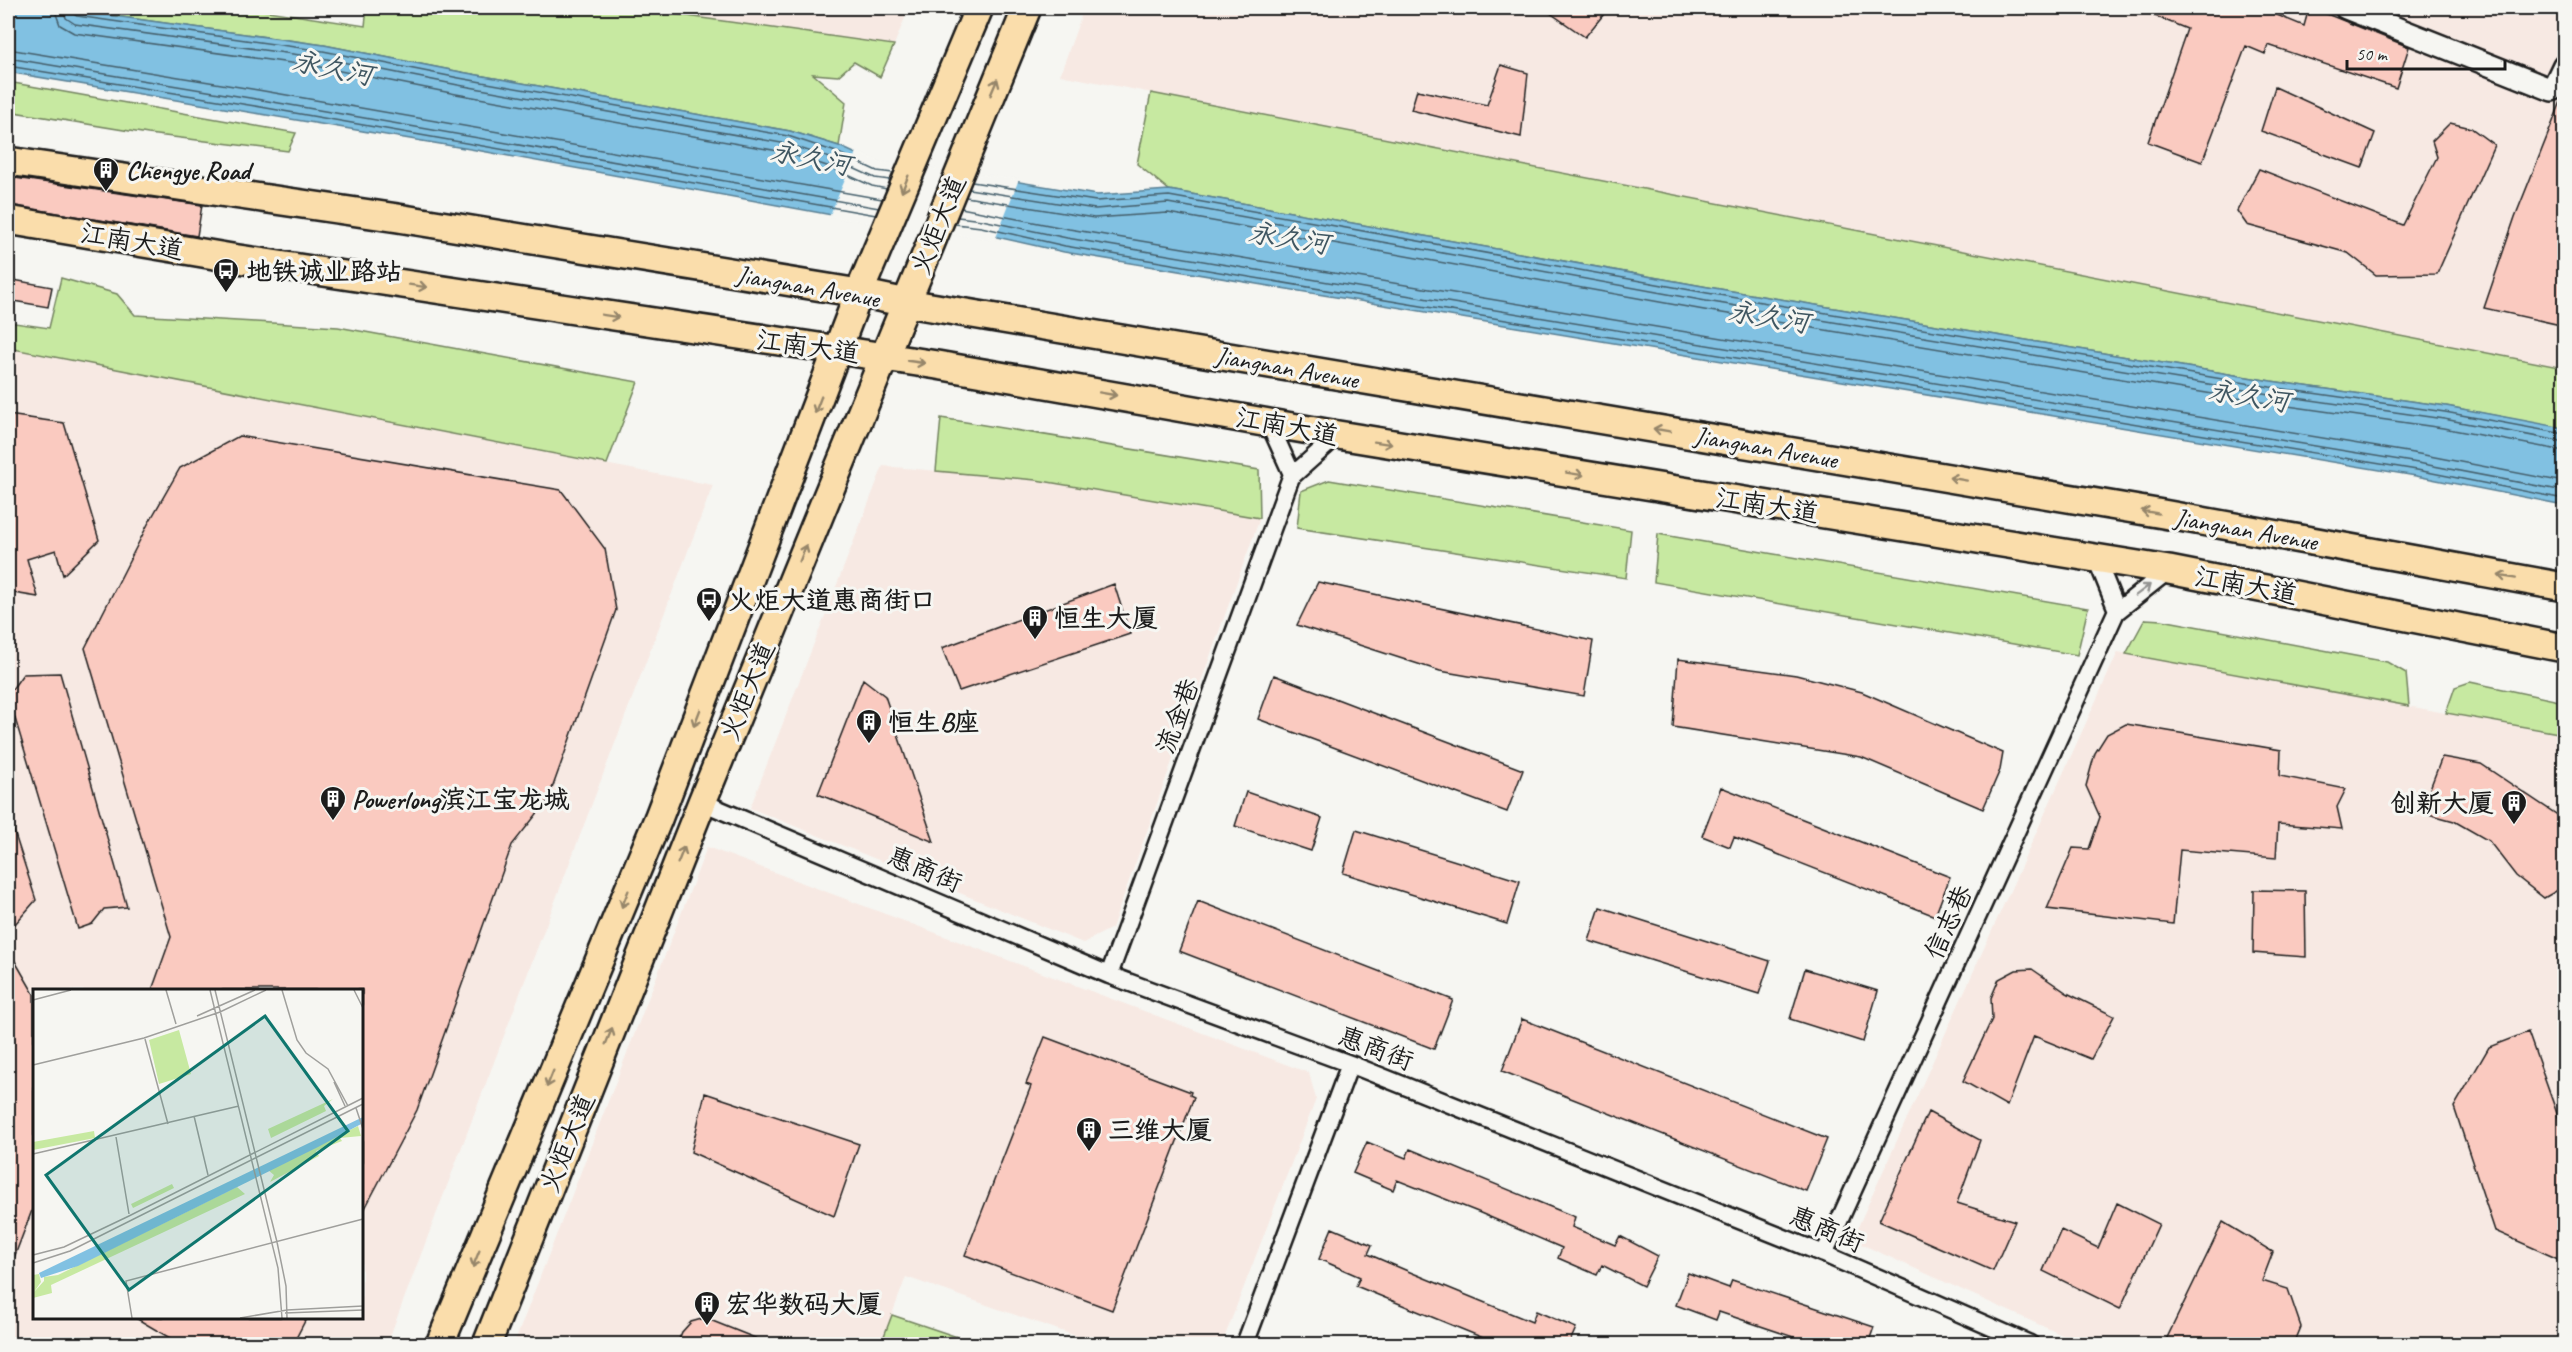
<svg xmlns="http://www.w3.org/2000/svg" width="2572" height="1352" viewBox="0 0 2572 1352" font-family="Caveat,'LXGW WenKai TC',sans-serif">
<rect width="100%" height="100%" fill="#f6f6f2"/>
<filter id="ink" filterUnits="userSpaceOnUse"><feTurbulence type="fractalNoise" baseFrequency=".0167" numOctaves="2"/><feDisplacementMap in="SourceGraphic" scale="12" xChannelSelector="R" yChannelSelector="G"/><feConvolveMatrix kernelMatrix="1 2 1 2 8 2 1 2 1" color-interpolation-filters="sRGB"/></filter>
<g filter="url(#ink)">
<path fill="#f7e9e3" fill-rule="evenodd" d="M630 8H909L894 45Z
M1084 8H2564V368L1060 75Z
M8 348 713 485 387 1344H8ZM34 990H362V1318H34Z
M883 466 1036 480 1260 518 1112 928 1083 943 750 808Z
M2118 652 2564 735V1344H2082L1852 1240Z
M707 847 1309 1073 1316 1099 1222 1344H1099L906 1277 881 1344H514Z"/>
<path fill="#c7e9a1" stroke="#72825e" stroke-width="1.5" d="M56 8H248L365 26 367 8H630L894 45 880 77 854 62 838 76 813 74 846 102 839 146 790 131 461 72 324 45Z
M8 82 296 133 288 151 148 134 8 111Z
M1151 93 2564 368V429L2446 406 2271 381 1708 287 1169 190 1137 164Z
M61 278 117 294 135 315 338 327 638 382 607 464 8 348V322L49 328Z
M941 418 1259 470 1260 518 1036 480 936 471Z
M1329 480 1631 530 1626 578 1297 528 1301 491Z
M1658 534 2088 608 2077 655 1654 582Z
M2145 619 2162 620 2387 662 2406 673 2409 706 2126 654Z
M2470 682 2564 702V734L2446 713 2455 687Z
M892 1315 978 1344H881Z"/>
<path fill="#81c1e2" stroke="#597f93" stroke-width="1.5" d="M8 8H56L324 45 461 72 790 131 839 146 880 165 996 178 1097 195 1169 190 1708 287 2271 381 2446 406 2564 428V505L2416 476 1064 252 979 233 854 219 476 150 8 72Z"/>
<path fill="#f6f6f2" d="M857 152 880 162 1019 179 995 240 829 217Z"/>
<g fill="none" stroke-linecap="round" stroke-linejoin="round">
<path stroke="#445e6b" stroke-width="1.5" d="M54 8 60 25 74 33 320 67 456 94 784 152 830 167 872 186 887 189
M63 8 66 18 75 24 322 58 458 85 787 144 833 159 875 178 890 180
M71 8 72 13 77 16 323 51 459 78 788 136 836 152 877 171 893 173
M8 49 258 90 882 199
M8 58 256 99 879 208
M8 66 255 106 876 215
M972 182 1096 201 1169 196 1707 293 2270 387 2445 412 2564 434
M969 189 1095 209 1168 203 1706 301 2269 394 2444 419 2564 442
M966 197 1094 218 1168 213 1704 310 2267 403 2443 428 2564 451
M961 208 1069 229 2419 454 2564 482
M958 217 982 220 1067 238 1411 296 2418 463 2564 491
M955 224 981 227 1065 246 1409 304 2417 470 2564 499"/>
</g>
<path fill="#facac0" stroke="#1c1c1c" stroke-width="1.5" d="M1543 8H1609L1585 37Z
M2135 8H2260L2304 26 2309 8H2312L2409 47 2396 88 2268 45 2265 54 2246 46 2202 162 2148 142 2187 29Z
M1501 65 1528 73 1521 137 1411 110 1417 90 1487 105Z
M2275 87 2375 133 2362 168 2261 131Z
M2564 94H2565V326L2484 308 2515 217Z
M2450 123 2471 128 2494 145 2437 274 2376 275 2348 253 2247 225 2237 211 2259 169 2403 225 2437 157 2432 141Z
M8 177 202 205 197 236 8 205Z
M8 279 52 287 48 307 8 300Z
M8 415 64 423 99 540 63 575 56 550 27 559 38 597 8 592Z
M239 436 561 490 605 549 616 610 548 800 512 845 417 1110 362 1214V990H152L171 937 85 648 148 524 180 468Z
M1318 582 1593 641 1584 696 1440 671 1297 625Z
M1114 584 1130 634 959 691 942 648Z
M1678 659 1796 675 1862 692 2003 753 2000 770 1983 809 1861 757 1673 727Z
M60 673 127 907 104 909 92 924 78 929 8 695 23 674Z
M1274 675 1523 770 1507 812 1258 719Z
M863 679 885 696 934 842 818 794Z
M2126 724 2281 750 2280 776 2346 789 2337 807 2342 829 2278 824 2276 858 2180 850 2173 924 2047 909 2073 848 2089 849 2100 817 2086 786 2095 753 2107 734Z
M2442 757 2481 764 2565 820V886L2544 898 2516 876 2489 841 2454 821 2421 812Z
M1721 787 1950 877 1935 916 1734 837 1730 847 1702 836Z
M1246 792 1322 818 1311 851 1235 826Z
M11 822 36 900 8 932V823Z
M1356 830 1520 881 1507 924 1343 873Z
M2254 890 2305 891 2306 957 2253 953Z
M1198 901 1453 1000 1434 1049 1179 951Z
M1600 907 1770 961 1759 994 1589 941Z
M8 949 34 994V1205L9 1271Z
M1805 969 1878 991 1863 1042 1790 1019Z
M2032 969 2067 993 2114 1016 2091 1059 2034 1036 2007 1106 1963 1081 1992 1019 1991 998 1999 979 2016 970Z
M1522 1019 1827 1139 1806 1191 1502 1071Z
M2528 1032 2565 1136V1262L2495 1231 2454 1107 2489 1047Z
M1045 1037 1191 1092 1190 1095 1194 1097 1112 1310 965 1255 1031 1086 1026 1084Z
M705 1093 859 1144 834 1216 691 1152Z
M1928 1112 1980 1140 1957 1203 2015 1221 1993 1271 1879 1221Z
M1367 1142 1406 1158 1410 1149 1575 1217 1572 1227 1615 1245 1620 1236 1658 1256 1643 1286 1602 1265 1597 1275 1558 1258 1562 1248 1478 1212 1397 1180 1393 1190 1353 1173Z
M2117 1203 2159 1224 2120 1309 2043 1271 2061 1230 2098 1248Z
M2223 1222 2273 1252 2262 1281 2288 1289 2301 1327 2294 1344H2164Z
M1332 1228 1372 1245 1368 1254 1410 1272 1532 1322 1536 1311 1576 1328 1569 1344H1498L1356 1286 1360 1277 1319 1259Z
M1688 1273 1729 1288 1732 1280 1874 1327 1868 1344H1814L1719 1312 1716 1320 1676 1305Z
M134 1317H307L293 1344H180Z
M705 1318 770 1344H677L682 1332 691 1322Z"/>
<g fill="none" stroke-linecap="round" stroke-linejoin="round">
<defs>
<path id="minor" d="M1268 421 1292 474
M2096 558 2117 610
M702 802 1109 975 1350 1064 1824 1254 2030 1344
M1109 975 1291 477 1338 435
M1824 1254 2116 612 2169 570
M1245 1344 1350 1064"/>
<path id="tertiary" d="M2346 8 2552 90 2564 65"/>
<path id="primary" d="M8 161 398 218 859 293 907 303 2163 514 2564 587
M8 220 232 258 937 365 1338 435 2169 570 2564 648
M440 1344 658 819 859 293 979 8
M487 1344 702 802 1027 8"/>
</defs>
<use href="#minor" stroke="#1c1c1c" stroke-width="21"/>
<use href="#tertiary" stroke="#1c1c1c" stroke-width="26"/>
<use href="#primary" stroke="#1c1c1c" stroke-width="32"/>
<use href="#minor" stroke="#f6f6f2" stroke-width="16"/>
<use href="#tertiary" stroke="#f6f6f2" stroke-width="21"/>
<use href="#primary" stroke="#faddab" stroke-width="27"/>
</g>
<defs><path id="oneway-shaft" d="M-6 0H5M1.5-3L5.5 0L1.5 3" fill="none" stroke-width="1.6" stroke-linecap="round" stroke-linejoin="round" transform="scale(1.5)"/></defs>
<g stroke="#96866b">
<use href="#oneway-shaft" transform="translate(994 87) rotate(-67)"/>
<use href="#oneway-shaft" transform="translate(905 184) rotate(112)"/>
<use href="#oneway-shaft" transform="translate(418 286) rotate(9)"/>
<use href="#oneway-shaft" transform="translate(610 316) rotate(9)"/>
<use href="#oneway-shaft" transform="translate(916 362) rotate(8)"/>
<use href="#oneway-shaft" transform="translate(1108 394) rotate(10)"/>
<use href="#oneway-shaft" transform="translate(818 405) rotate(111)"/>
<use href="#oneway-shaft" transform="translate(1662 430) rotate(-170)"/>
<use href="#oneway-shaft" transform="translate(1383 443) rotate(9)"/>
<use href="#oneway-shaft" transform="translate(1575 474) rotate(9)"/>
<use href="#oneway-shaft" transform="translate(1958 479) rotate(-170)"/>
<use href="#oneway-shaft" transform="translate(2150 512) rotate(-170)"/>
<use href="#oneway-shaft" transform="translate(803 553) rotate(-68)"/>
<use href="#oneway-shaft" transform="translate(2507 577) rotate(-170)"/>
<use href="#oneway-shaft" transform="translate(697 718) rotate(111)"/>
<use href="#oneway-shaft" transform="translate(681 855) rotate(-68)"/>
<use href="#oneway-shaft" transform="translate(625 899) rotate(112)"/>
<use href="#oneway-shaft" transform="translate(609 1036) rotate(-68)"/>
<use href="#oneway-shaft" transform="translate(550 1079) rotate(112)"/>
<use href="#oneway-shaft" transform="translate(476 1259) rotate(112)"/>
</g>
<use stroke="#949492" href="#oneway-shaft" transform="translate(2143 590) rotate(-37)"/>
</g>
<defs>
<symbol id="building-pin" viewBox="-11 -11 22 30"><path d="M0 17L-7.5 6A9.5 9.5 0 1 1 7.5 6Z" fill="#1c1c1c" stroke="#f6f6f2"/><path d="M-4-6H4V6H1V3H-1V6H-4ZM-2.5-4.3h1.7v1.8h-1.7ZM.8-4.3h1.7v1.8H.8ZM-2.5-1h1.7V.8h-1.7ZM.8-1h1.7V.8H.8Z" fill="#fff"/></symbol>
<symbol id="bus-pin" viewBox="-11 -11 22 30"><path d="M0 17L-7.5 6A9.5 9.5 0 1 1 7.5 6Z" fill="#1c1c1c" stroke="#f6f6f2"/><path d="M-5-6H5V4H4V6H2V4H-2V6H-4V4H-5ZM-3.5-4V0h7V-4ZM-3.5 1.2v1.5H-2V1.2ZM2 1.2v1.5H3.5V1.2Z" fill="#fff"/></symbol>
</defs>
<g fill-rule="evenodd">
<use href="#building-pin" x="91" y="155" width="30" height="40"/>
<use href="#bus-pin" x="211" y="256" width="30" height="40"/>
<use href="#bus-pin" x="694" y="585" width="30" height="40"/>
<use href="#building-pin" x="1020" y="603" width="30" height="40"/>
<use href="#building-pin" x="854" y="707" width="30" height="40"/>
<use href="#building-pin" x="318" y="784" width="30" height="40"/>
<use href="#building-pin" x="2499" y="788" width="30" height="40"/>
<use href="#building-pin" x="1074" y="1115" width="30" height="40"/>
<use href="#building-pin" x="692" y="1289" width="30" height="40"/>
</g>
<g text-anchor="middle" stroke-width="6" stroke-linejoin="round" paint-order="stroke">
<g font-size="26" font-weight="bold" fill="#1c1c1c" stroke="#f6f6f2" text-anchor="start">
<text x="126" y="179">Chengye Road</text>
<text x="246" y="280">地铁诚业路站</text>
<text x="728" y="609">火炬大道惠商街口</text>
<text x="1054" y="627">恒生大厦</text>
<text x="888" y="731">恒生B座</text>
<text x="352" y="808">Powerlong滨江宝龙城</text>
<text x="2494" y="812" text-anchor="end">创新大厦</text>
<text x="1108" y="1139">三维大厦</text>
<text x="726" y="1313">宏华数码大厦</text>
</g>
<g font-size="26" fill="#1c1c1c" stroke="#f6f6f2">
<text transform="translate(938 225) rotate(-68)" y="9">火炬大道</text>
<text transform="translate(132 241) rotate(10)" y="9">江南大道</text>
<text transform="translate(808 286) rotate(10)" y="9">Jiangnan Avenue</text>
<text transform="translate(808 346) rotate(8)" y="9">江南大道</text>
<text transform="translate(1287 367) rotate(10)" y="9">Jiangnan Avenue</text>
<text transform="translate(1287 426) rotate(11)" y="9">江南大道</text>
<text transform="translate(1766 447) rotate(10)" y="9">Jiangnan Avenue</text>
<text transform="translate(1767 505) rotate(9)" y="9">江南大道</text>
<text transform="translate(2246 529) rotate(10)" y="9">Jiangnan Avenue</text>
<text transform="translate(2246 585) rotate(11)" y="9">江南大道</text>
<text transform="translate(747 691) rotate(-68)" y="9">火炬大道</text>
<text transform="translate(1177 716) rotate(-70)" y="9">流金巷</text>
<text transform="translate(925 869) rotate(23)" y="9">惠商街</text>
<text transform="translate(1948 922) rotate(-65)" y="9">信志巷</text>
<text transform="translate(1376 1048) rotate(21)" y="9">惠商街</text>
<text transform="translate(567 1143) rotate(-68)" y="9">火炬大道</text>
<text transform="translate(1827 1229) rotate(23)" y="9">惠商街</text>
</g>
<g font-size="27" font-style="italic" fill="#3f5661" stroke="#f6f6f2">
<text transform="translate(333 68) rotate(11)" y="9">永久河</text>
<text transform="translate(811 158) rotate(11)" y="9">永久河</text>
<text transform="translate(1289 238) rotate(9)" y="9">永久河</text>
<text transform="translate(1769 317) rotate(9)" y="9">永久河</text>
<text transform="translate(2249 396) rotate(9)" y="9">永久河</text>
</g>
</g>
<g transform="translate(33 989)">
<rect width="330" height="330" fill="#f6f6f2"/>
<path d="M146 41 158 85 126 95 116 51ZM300 110 291 117 293 122 238 149 235 140ZM325 137 328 147 307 149 309 152 283 162 286 167 237 193 241 186 235 181ZM61 142 62 149 0 161V153ZM139 195 141 199 100 219 98 215ZM204 198 212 205 18 296 19 304 0 309V286L6 285 8 293 1 303 11 292V288L25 286Z" fill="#c7e9a1"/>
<path d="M330 128V134L285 158 45 277 8 289 6 284Z" fill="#81c1e2"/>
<path fill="none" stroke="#9f9f9c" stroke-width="1.5" d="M133 1 143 35M177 1 245 279 249 329M182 1 244 253 253 297 254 329M249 1 264 51 273 64 295 80 315 117M321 1 330 19M0 11 38 1M164 27 222 1M112 50 135 135M0 76 111 49 187 23 233 1M301 93 312 117M323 119 330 140M161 127 175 186M83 148 96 225M0 165 206 117M0 266 31 258 96 227 330 109M0 274 37 262 330 115M252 324 330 321M99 329 93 292 330 230M207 329 254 321 330 317"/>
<path fill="#0f766e" fill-opacity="0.15" stroke="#0f766e" stroke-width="3" d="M232 27 315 142 96 301 13 186Z"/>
<rect width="330" height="330" fill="none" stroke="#1c1c1c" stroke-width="3"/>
</g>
<rect width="2572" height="1352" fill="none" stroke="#f6f6f2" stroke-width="30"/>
<rect x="15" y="15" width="2542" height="1322" fill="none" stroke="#1c1c1c" stroke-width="2" filter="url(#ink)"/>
<path d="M2347 60v9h158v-9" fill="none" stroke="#1c1c1c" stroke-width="3"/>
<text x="2356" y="60" font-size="18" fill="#1c1c1c" stroke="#f6f6f2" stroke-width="4.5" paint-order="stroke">50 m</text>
</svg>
